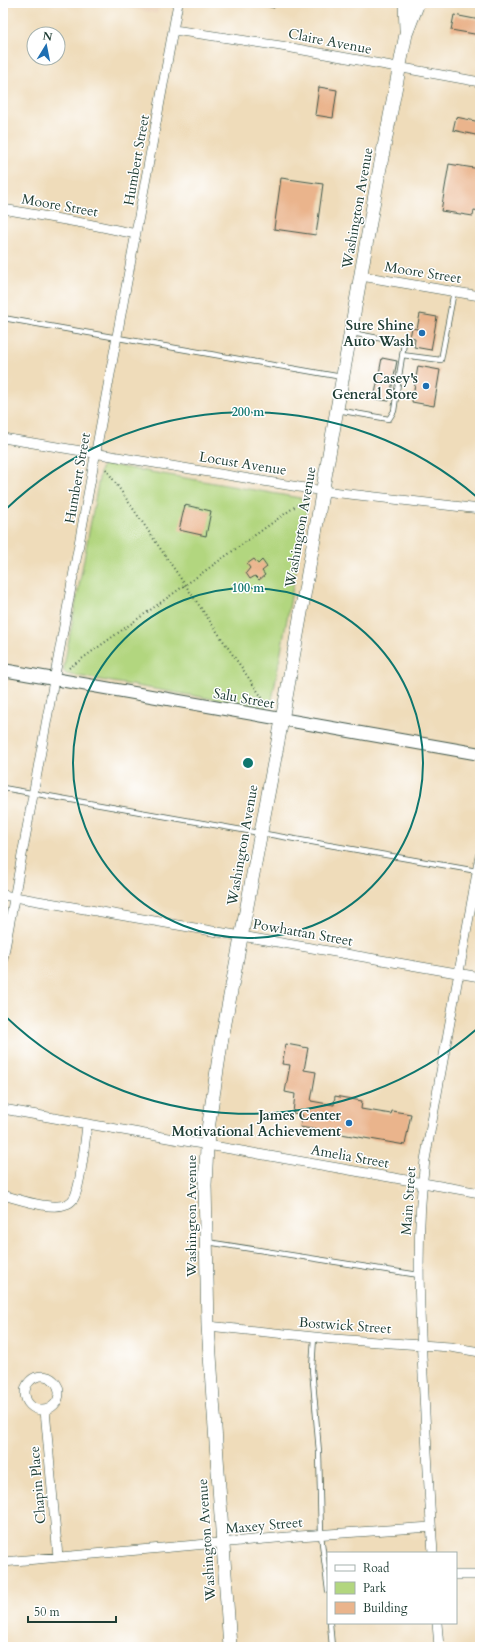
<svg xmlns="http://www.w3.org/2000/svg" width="483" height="1650" viewBox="0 0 483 1650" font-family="Cardo,serif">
<rect width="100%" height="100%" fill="#fff"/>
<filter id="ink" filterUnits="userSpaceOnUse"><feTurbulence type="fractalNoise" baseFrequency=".025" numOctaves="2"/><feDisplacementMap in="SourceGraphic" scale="8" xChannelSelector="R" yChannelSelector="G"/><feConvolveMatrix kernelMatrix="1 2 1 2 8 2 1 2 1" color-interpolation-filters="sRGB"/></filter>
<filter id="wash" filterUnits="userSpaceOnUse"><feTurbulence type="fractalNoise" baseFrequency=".012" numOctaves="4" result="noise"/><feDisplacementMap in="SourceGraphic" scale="16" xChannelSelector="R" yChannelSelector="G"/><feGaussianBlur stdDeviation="0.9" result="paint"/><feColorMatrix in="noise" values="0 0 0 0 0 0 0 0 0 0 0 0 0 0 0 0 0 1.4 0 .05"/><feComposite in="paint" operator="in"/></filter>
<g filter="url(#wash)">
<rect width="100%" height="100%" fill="#efdcba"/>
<path fill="#ecd3b9" d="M107 3H160L157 14Z"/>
<path fill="#b2d67f" stroke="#688a5a" d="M105 464 300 498 306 503 307 510 272 700 271 705 268 707H260L66 674 64 672V666L101 468Z"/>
<g id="blocks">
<path fill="#eab48c" d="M255 3H275L274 8Z
M454 15 480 20V35L451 30Z
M319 87 337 90 333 118 315 115Z
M456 117 480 122V136L453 130Z
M449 164 480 169V211L474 210 473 216 441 211Z
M281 178 323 184 316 235 274 229Z
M420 314 437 317 431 350 414 347 415 338 410 337 412 328 417 329Z
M382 358 397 361 389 401 374 399Z
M418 366 440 370 434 406 412 402Z
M185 505 211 511 206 536 179 530Z
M254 559 258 564 262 560 267 567 262 571 265 575 259 580 255 576 250 579 246 573 250 568 247 564Z
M286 1044 308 1048 304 1070 316 1072 311 1101 334 1105 335 1096 362 1101 361 1109 391 1114 392 1111 411 1114 405 1145 300 1127 303 1115 293 1113 295 1094 285 1092 290 1065 282 1064Z"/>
</g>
</g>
<g filter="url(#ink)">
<use href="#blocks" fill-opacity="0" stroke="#3e5548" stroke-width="1"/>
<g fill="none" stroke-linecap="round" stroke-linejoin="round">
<defs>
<path id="service" d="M3 318 342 377
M402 355 441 360 454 291
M337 410 389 419 394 411 404 343 352 333
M3 788 477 871
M207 1242 419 1275
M314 1337 312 1369 319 1452 321 1535 328 1591
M330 1623 332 1647"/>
<path id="minor" d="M174 30 281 46 480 82
M3 209 88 224 136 234
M361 276 480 296
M3 438 323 491 480 509
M3 895 480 977
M3 959 178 3
M3 1109 480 1193
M3 1195C19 1199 51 1211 67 1204 70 1203 72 1201 74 1198 81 1186 85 1141 87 1125
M208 1326 334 1339 450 1347 480 1352
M25 1393a17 17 0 1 1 34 0a17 17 0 1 1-34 0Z
M45 1410 58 1557
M433 1553C429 1494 426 1434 423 1375 419 1303 416 1231 425 1160L480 856
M3 1562 299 1536 431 1527
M456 1575H480
M437 1623 439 1647"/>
<path id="tertiary" d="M3 670 480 754"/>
<path id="secondary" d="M405 3 406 29
M230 1647 208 1326 205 1185 208 1129 221 1044 282 720 377 183 406 34 418 3"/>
</defs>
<use href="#service" stroke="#3e5548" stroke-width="6"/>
<use href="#minor" stroke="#3e5548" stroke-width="10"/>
<use href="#tertiary" stroke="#3e5548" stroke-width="14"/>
<use href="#secondary" stroke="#3e5548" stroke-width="14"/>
<path stroke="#3e5548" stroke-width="2" stroke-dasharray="1 3" stroke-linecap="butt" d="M106 469 263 699 264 705
M69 668 300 503"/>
<use href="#service" stroke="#fff" stroke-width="4.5"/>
<use href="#minor" stroke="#fff" stroke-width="9"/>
<use href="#tertiary" stroke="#fff" stroke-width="12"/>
<use href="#secondary" stroke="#fff" stroke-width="13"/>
</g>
</g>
<g fill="none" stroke="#0f766e" stroke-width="2">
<circle cx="248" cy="763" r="175"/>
<path d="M478 1028A351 351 0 0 1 4 1015M4 511A351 351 0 0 1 478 498"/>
</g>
<g fill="#1f6fb2" stroke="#fff" stroke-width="1.5">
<circle cx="422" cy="333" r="4"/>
<circle cx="426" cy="386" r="4"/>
<circle cx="349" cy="1123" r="4"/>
</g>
<g text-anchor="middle" stroke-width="3" stroke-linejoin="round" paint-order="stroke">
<g font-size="14" fill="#1f3d34" stroke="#fff">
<text transform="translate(330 41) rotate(11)" y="5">Claire Avenue</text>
<text transform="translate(136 160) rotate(-80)" y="5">Humbert Street</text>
<text transform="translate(60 205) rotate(10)" y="5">Moore Street</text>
<text transform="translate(357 208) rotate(-80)" y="5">Washington Avenue</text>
<text transform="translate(423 272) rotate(9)" y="5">Moore Street</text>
<text transform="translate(243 463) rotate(9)" y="5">Locust Avenue</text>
<text transform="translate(77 478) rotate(-80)" y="5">Humbert Street</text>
<text transform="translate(300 527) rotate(-80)" y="5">Washington Avenue</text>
<text transform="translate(244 698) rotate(10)" y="5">Salu Street</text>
<text transform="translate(242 845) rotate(-80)" y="5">Washington Avenue</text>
<text transform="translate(303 932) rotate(10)" y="5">Powhattan Street</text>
<text transform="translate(350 1156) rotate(10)" y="5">Amelia Street</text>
<text transform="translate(408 1201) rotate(-86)" y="5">Main Street</text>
<text transform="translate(191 1216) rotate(-90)" y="5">Washington Avenue</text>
<text transform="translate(345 1325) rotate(4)" y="5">Bostwick Street</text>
<text transform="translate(37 1485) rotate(-95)" y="5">Chapin Place</text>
<text transform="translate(264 1525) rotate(-5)" y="5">Maxey Street</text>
<text transform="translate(206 1540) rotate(-94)" y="5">Washington Avenue</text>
</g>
<g font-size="14" font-weight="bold" fill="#1f3d34" stroke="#fff" text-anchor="end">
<text x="414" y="330">Sure Shine<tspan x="414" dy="16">Auto Wash</tspan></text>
<text x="418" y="383">Casey's<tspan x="418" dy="16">General Store</tspan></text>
<text x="341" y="1120">James Center<tspan x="341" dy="16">Motivational Achievement</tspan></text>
</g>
</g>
<circle cx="248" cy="763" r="6" fill="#0f766e" stroke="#fff" stroke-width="2"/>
<g font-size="12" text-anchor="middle" font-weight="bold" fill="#0f766e" stroke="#fff" stroke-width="3" stroke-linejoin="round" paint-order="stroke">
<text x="248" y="416">200 m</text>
<text x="248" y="592">100 m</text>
</g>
<rect width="483" height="1650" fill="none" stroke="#fff" stroke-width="16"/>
<rect x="327" y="1552" width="130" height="72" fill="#ffffff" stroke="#a5b1ae"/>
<rect x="335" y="1565" width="20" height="6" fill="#ffffff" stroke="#a5b1ae"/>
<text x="363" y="1572" font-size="12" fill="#1f3d34">Road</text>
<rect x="335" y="1582" width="20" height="12" fill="#b2d67f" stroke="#a5b1ae"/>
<text x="363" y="1592" font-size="12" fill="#1f3d34">Park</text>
<rect x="335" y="1602" width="20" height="12" fill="#eab48c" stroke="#a5b1ae"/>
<text x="363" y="1612" font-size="12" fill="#1f3d34">Building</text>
<g transform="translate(46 46) rotate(10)"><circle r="19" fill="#ffffff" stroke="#a5b1ae"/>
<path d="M0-3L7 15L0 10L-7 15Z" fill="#1f6fb2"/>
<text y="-6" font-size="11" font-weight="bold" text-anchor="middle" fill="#1f3d34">N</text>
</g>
<path d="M28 1616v6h88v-6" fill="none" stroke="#1f3d34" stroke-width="2"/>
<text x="34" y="1616" font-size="12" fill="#1f3d34" stroke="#ffffff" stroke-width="3" paint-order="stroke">50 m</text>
</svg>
